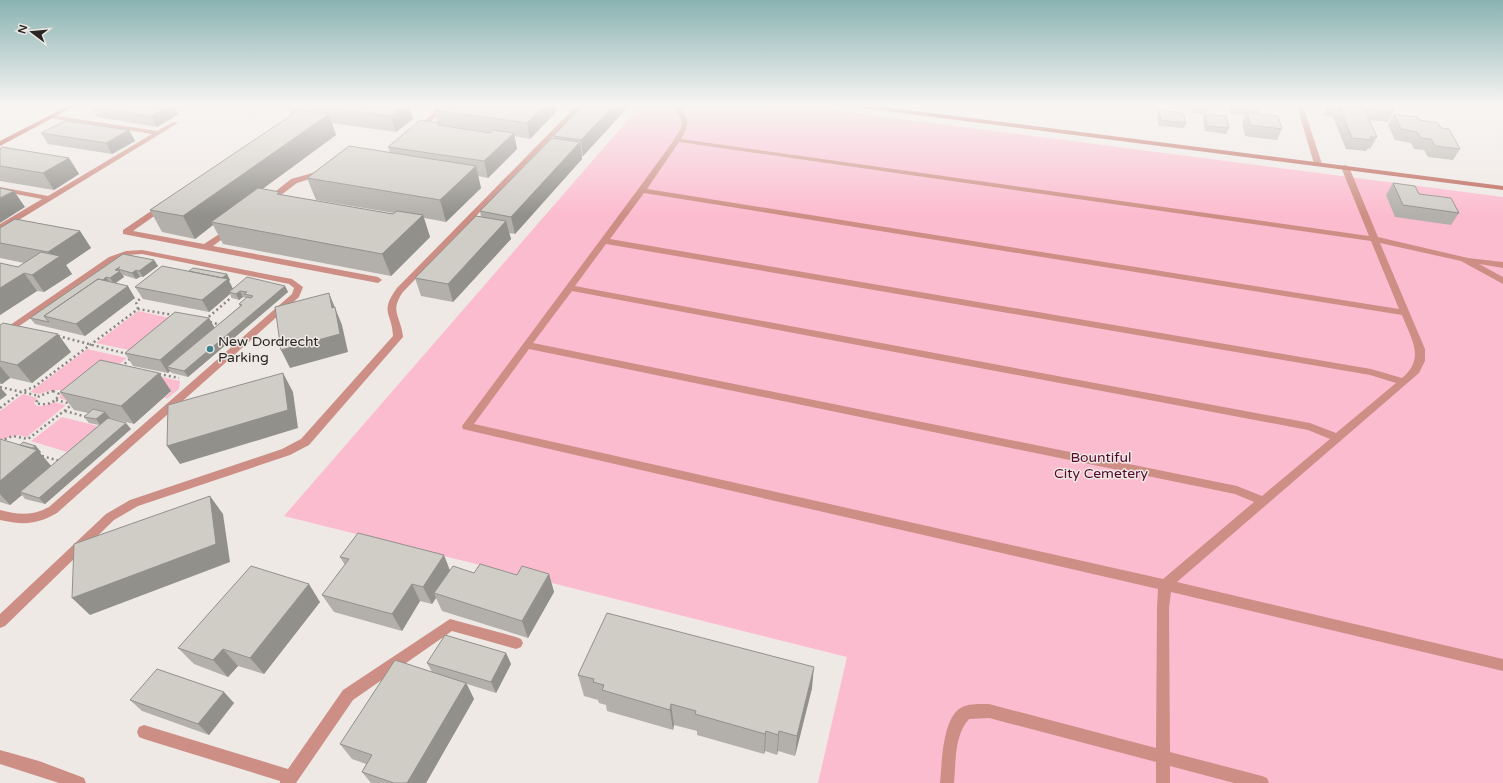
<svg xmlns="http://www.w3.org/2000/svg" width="1503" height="783" viewBox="0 0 1503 783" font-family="'Varela Round',sans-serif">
<rect width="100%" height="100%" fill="#efe9e5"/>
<path fill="#fcbcd0" d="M640 106H801L1503 197V783H818L847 657 284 516Z
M138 311 175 319 134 351 96 343Z
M87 349 127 358 71 402 59 398 62 393 60 390H51L39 394 30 392Z
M122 368 180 381 179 389 168 398H164L171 392Z
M23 394 37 398 34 403 37 406H43L54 402 66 405 27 437 17 435 0 440V411Z
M62 417 98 426 67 452 31 441Z"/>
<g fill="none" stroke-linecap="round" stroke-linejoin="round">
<path stroke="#8b8784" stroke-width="2.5" stroke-dasharray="2 3" stroke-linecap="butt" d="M138 309 136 302 144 296
M205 320 233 296
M210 322 222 325
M58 336 127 354
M121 367 131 358
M159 374 179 378
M0 387 39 396
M53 391 59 394C55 404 45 406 36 403L39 396Z
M56 400 72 404
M0 408 21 392 34 387 138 309 173 315
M65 411 87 417
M0 441 13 436 28 439 73 404
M42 456 60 461"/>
<path fill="#cd8f85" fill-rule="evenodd" d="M404 106H417L418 107 415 109Z
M442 106H449L420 130H416V128Z
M576 106H582L403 292C389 312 401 316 403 337L309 445 290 455 138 506 114 520 5 626 0 628V614L106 514 130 500 282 449 301 439 393 336C392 312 379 313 397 288Z
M672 106H678C689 120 691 122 681 139L1369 236 1341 167 1345 165 1349 167 1378 237 1468 258 1503 262V268L1479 264 1503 277V284L1461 261 1380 243 1425 349V361L1419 373 1177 582 1503 659V671L1171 592 1169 608 1170 752 1262 776 1267 778 1269 783H1234L1170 766V783H1156V762L989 718 969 719C954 735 956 763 954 783H940C942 764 942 722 959 709 967 703 979 704 989 704L1156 748 1157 608 1158 589 467 430 463 429 462 426 639 188 674 140 681 128 682 123 681 118ZM679 142 1371 241 1399 309 647 189ZM644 193 1402 315C1411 339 1426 358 1402 378L1371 369 610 239ZM606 244 1370 375 1396 383 1336 433 1310 423 575 286ZM572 291 1308 430 1330 439 1262 496 1237 486 533 343ZM529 349 1235 494 1254 502 1163 579 474 424Z
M51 115 157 131 173 122 178 123 4 229H0V224L42 199 0 191V187L48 196 152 134 49 118 48 117Z
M323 170H326V174L297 183 273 201H267L266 199 291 179Z
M160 205H163L167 207 133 231 204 244 230 227 234 229 233 231 213 246 378 277 382 280 378 283 123 234V230Z
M142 250 292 279 303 287 299 297 57 513C36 525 23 525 0 520V510C19 515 32 516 49 507L292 294 294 288 289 284 142 254 127 255 115 261 0 339V332L109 257 126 251Z
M450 619 516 637 521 639 523 643 521 647 516 649 452 631 353 700 296 783H280V781L144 739 139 737 137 732 139 727 144 725 288 769 343 690Z
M0 750 39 761 79 776 84 778 86 783H59L0 764Z"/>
<path fill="#cd8f85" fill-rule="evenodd" d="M1297 106H1303L1322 164 1321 166H1315L1314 164Z"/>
<path fill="#b96053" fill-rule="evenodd" d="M68 106H75L0 146V141Z
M860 106H876L1503 186V190L863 108Z"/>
</g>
<path fill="#b3b0ab" d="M91 106 179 114 157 127 97 117Z
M288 106H410L413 119 396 132 332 123 336 135 262 189 280 192 281 195 393 214 394 213 316 200 307 178 390 153 388 147 437 122 434 110 438 106H555L556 112 530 139 514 136 517 149 488 178 478 176 481 188 446 222 424 218 430 237 391 276 223 244 213 225 195 239 162 232 150 210 291 115Z
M583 106H629L583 156H582V159L515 234 509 233 511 239 453 302 421 296 415 278 481 217 480 211 554 138 553 136Z
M1168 106H1188L1187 110 1168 107Z
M1190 106H1207L1208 110 1206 114 1229 128 1226 134 1205 131 1203 119 1204 115 1192 113Z
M1230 106H1257L1259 111 1258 114 1282 129 1277 140 1245 136 1242 123 1245 115 1231 114Z
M1328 106H1404L1402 109 1392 108 1394 111 1388 122 1368 120 1377 137 1370 149 1368 148 1366 151 1346 149 1333 117 1325 116 1324 113Z
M1159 110 1186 123 1184 128 1159 126 1157 116Z
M1394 114 1419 120 1441 128 1460 149 1453 160 1428 157 1424 150 1414 149 1411 143 1395 140 1388 125Z
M129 130 135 141 112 154 48 144 41 133Z
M0 149 69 158 79 174 54 190 0 181Z
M1393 183 1419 194 1459 213 1451 225 1395 217 1386 195Z
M0 228 80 231 91 248 66 265 72 274 44 292 37 291 0 315V263L18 267 24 263 0 258Z
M123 254 154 260 158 266 143 277H140L136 279 123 275 124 277 116 283 135 298 85 336 35 324 30 318Z
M189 271 227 274 230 280 229 281 233 289 285 286 288 292 188 377 172 373 170 371 168 373 133 366 125 353 209 318 214 328 240 306 239 304 246 298 243 297 239 300 232 298 230 294 209 312 143 299 135 287Z
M0 325 71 352 32 383 10 378 2 384H0Z
M159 373 171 391 134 424 109 418 131 429 45 504 25 499 22 495 10 505 0 502V439L41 452 40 453 51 466 99 425 89 423 84 417 88 413 74 410 60 392Z
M340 557 474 573 517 575 549 574 554 592 528 638 442 611 436 598 432 604 420 601 402 631 334 612 322 595 345 565Z
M320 602 264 674 238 666 228 677 194 664 178 648Z
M506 653 511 664 496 693 467 684 474 699 426 783H371L362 772 366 764 352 759 340 744 432 672 427 663Z
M578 675 812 688 795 756 778 751 777 755 765 751 764 754 697 735V731L674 725 673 730 607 711 606 705 599 703 598 700 584 696Z
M130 700 234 703 209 735 142 711Z"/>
<path fill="#92908b" d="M170 106H174L179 114 157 127 151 116Z
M405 106H410L413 119 396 132 391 116Z
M544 106H555L556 112 530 139 527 123Z
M613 106H629L583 156 581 140Z
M329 114 336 135 216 223 211 222 213 225 195 239 183 216Z
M129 130 135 141 112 154 106 143Z
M514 133 517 149 488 178 484 161Z
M580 142 582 159 515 234 511 217Z
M69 158 79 174 54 190 43 173Z
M476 166 481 188 446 222 440 200Z
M14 191 25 207 0 223V198Z
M423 215 430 237 391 276 382 254Z
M506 221 511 239 453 302 448 284Z
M80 231 91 248 66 265 72 274 44 292 32 275 54 260 48 252Z
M154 260 158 266 143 277 139 271Z
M120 267 118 269 124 277 114 284 110 278 115 270Z
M136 270 140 277 136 279 132 273Z
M24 273 37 291 0 315V288Z
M227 274 230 280 229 281 234 291 229 292 230 294 209 312 202 300 217 282Z
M106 277 110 283 102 280Z
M128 286 135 298 85 336 76 324Z
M285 286 288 292 188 377 184 371Z
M240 291 243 297 239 300 236 294Z
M329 293 342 325 348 352 290 368 281 350 332 308Z
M209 318 216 330 167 367 170 371 168 373 160 360Z
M58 334 71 352 32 383 17 365Z
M0 366 10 378 2 384 0 382Z
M159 373 171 391 134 424 121 406Z
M283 373 293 392 298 428 180 464 167 446Z
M0 387 7 395 0 400Z
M105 412 110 418 101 426 96 419Z
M126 423 131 429 45 504 39 498Z
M36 446 41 452 40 453 53 468 20 492 22 495 10 505 0 494V481L25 455Z
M210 496 223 514 230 562 90 615 72 598Z
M444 555 451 573 434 593 436 598 432 604 423 587Z
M549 574 554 592 528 638 522 621Z
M309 584 320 602 264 674 250 658Z
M412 584 420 601 402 631 392 614Z
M223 649 238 666 228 677 213 660Z
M506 653 511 664 496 693 491 682Z
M814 667 812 688 795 756 797 736Z
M466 683 474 699 426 783H407Z
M224 692 234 703 209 735 198 724Z
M671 704 674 725 673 730 670 710Z
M766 731 765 751 764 754 765 734Z
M779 731 778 751 777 755 778 735Z"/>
<path fill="#d0cdc7" stroke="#92908b" d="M91 106H170L151 116Z
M318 106H405L391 116Z
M438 106H544L527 123 434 110Z
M583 106H613L581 140 553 136Z
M1193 106H1207L1208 110 1194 108Z
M1233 106H1257L1259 111 1234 108Z
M1338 106H1362L1377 137H1370L1372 140 1352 138 1339 106Z
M1372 106H1391L1394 111 1374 109Z
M299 110 329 114 183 216 150 210Z
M1159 110 1183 113 1186 123 1161 120Z
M1247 112 1278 116 1282 129 1250 125Z
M1205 114 1226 116 1229 128 1207 126Z
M1394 114 1417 117 1419 120 1438 123 1441 128 1449 129 1460 149 1435 146 1431 139 1421 138 1417 132 1401 129Z
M420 120 440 123 438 125 491 133 493 130 514 133 484 161 388 147Z
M65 121 129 130 106 143 41 133Z
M552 138 580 142 511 217 480 211Z
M349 146 476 166 440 200 307 178Z
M2 147 69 158 43 173 0 166V149Z
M1393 183 1415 186 1419 194 1451 198 1459 213 1403 205Z
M0 188 14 191 0 198Z
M258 188 280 192 277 194 393 214 397 211 423 215 382 254 211 222Z
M476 216 506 221 448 284 415 278Z
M15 219 80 231 48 252 0 243V228Z
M41 252 60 256 32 275 24 273 0 288V263L18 267Z
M123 254 154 260 139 271 136 270 132 273 118 269 120 267 115 270 120 271 110 278 106 277 103 280 98 279 44 316 49 322 30 318Z
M162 266 228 279 202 300 135 287Z
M193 268 227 274 222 278 189 271Z
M247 277 285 286 184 371 167 367 242 305 239 304 247 297 251 298 253 296 244 294 247 292 240 291 236 294 229 292Z
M98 279 128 286 76 324 44 316Z
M329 293 332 308 335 307 340 334 281 350 275 307Z
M175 312 209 318 160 360 125 353Z
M3 323 58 334 17 365 0 361V325Z
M100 360 159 373 121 406 60 392Z
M283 373 288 410 167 446 168 405Z
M93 409 105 412 96 419 84 417Z
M108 418 126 423 39 498 20 492Z
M0 439 37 450 0 481Z
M23 442 36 446 32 448 20 445Z
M210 496 216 544 72 598 74 544Z
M358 533 444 555 423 587 412 584 392 614 322 595 349 559 340 557Z
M480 564 517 575 522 566 549 574 522 621 434 593 453 566 474 573Z
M251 566 309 584 250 658 223 649 213 660 178 648Z
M607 613 814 667 797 736 779 731 778 735 766 731 765 734 695 714 696 711 671 704 670 710 602 690 604 685 593 682 594 679 578 675Z
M445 635 506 653 491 682 427 663Z
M395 660 466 683 407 783H394L362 772 372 755 340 744Z
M157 669 224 692 198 724 130 700Z"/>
<linearGradient id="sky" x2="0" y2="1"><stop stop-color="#89b3b2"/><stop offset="0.49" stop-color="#f8f5f3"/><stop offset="1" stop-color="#f8f5f3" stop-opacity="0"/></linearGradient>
<rect width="1503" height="215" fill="url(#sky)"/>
<circle fill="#3f8392" stroke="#efe9e5" stroke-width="1.5" cx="210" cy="349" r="4"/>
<g text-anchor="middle" stroke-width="3" stroke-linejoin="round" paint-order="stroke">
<g font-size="14" fill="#292725" stroke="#efe9e5" text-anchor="start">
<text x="218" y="346">New Dordrecht<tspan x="218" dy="16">Parking</tspan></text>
</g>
<g font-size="14" fill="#56072d" stroke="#efe9e5">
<text x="1101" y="462">Bountiful<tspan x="1101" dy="16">City Cemetery</tspan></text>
</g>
</g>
<g transform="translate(32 32) rotate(286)" stroke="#efe9e5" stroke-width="3" paint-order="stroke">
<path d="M0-3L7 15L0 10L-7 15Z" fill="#292725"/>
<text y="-6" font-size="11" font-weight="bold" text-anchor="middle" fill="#292725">N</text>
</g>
</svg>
